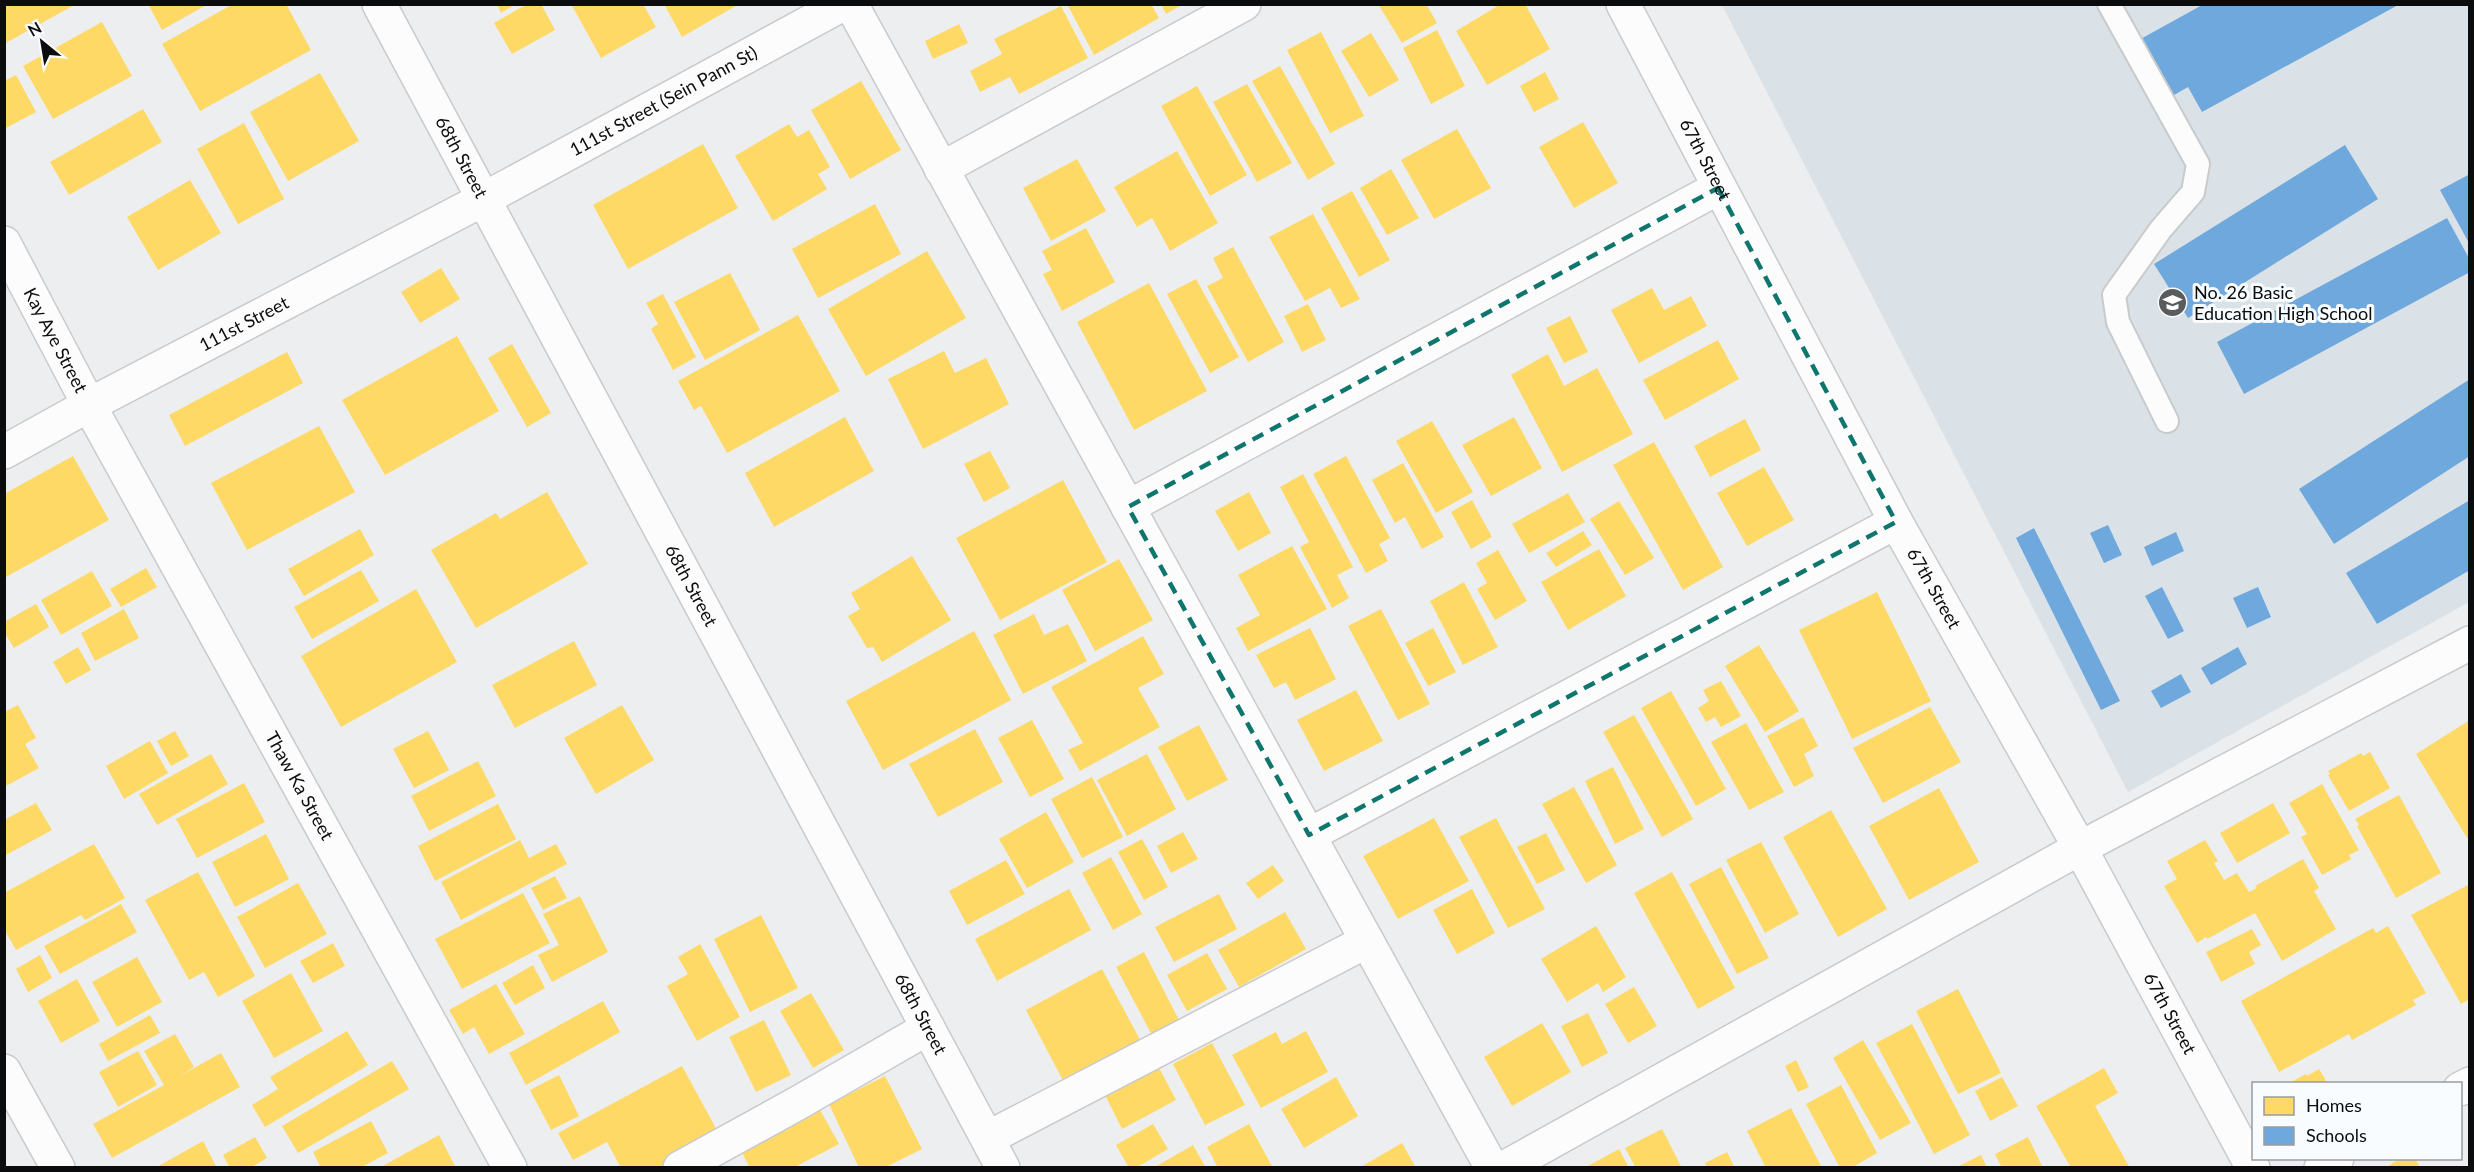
<svg xmlns="http://www.w3.org/2000/svg" width="2474" height="1172" viewBox="0 0 2474 1172" font-family="Lato,sans-serif">
<rect width="100%" height="100%" fill="#eceef0"/>
<path fill="#dae2e7" d="M1722 5H2469V602L2128 792Z"/>
<path fill="#ffd966" d="M4 4H76L4 44Z
M148 4H208L162 30Z
M233 4H286L311 50 200 111 162 44Z
M497 4H516L501 13Z
M527 4H541L555 30 512 54 494 23Z
M571 4H643L656 27 601 58Z
M664 4H739L682 37Z
M1067 4H1151L1159 18 1094 55Z
M1161 4H1183L1166 14Z
M1378 4H1426L1437 23 1402 43Z
M1501 4H1525L1550 49 1487 85 1456 31Z
M1061 6 1088 58 1019 94 1010 77 980 92 970 71 1002 54 994 39Z
M102 22 132 76 53 119 23 66Z
M959 24 968 43 933 59 925 41Z
M1437 30 1465 86 1431 104 1403 48Z
M1321 32 1364 116 1330 133 1287 50Z
M1371 33 1399 80 1369 97 1341 51Z
M1280 66 1335 164 1308 180 1252 81Z
M1545 72 1559 99 1534 112 1520 86Z
M320 73 359 141 288 181 250 112Z
M16 75 36 112 6 128 4 81Z
M861 81 901 150 850 179 811 110Z
M1247 84 1292 163 1257 182 1213 102Z
M1197 86 1247 175 1210 196 1161 106Z
M143 109 162 142 69 195 50 162Z
M1583 122 1618 183 1574 208 1539 147Z
M244 123 284 199 238 224 197 149Z
M789 124 797 137 809 130 830 167 818 174 827 189 773 221 735 156Z
M1457 129 1491 188 1434 219 1401 160Z
M703 144 738 208 628 269 593 205Z
M1177 151 1218 223 1170 251 1152 218 1137 227 1114 187Z
M1077 159 1106 211 1051 241 1023 188Z
M1391 169 1419 218 1387 235 1360 188Z
M190 180 221 233 158 270 127 217Z
M1352 191 1390 260 1359 277 1321 208Z
M875 204 901 254 818 298 792 249Z
M1313 214 1360 299 1341 308 1330 288 1305 301 1269 237Z
M1086 228 1115 282 1062 311 1043 274 1052 270 1042 251Z
M1233 247 1284 342 1248 362 1207 286 1223 278 1213 258Z
M927 251 966 318 866 376 828 309Z
M441 268 460 299 420 323 401 292Z
M730 273 760 330 705 360 674 302Z
M1196 279 1239 357 1210 373 1167 294Z
M1149 283 1207 391 1134 430 1077 322Z
M1652 288 1664 310 1691 296 1707 326 1639 363 1611 310Z
M663 294 696 357 673 370 651 329 658 324 646 303Z
M1308 304 1326 340 1302 352 1284 316Z
M798 315 840 391 727 453 701 406 694 410 678 381Z
M1570 316 1588 352 1564 363 1546 328Z
M457 336 499 411 385 475 342 400Z
M1718 340 1739 379 1665 420 1643 380Z
M512 344 551 413 527 427 488 358Z
M944 351 955 373 986 358 1009 404 923 449 888 379Z
M287 352 303 383 185 446 169 415Z
M1548 354 1564 386 1597 368 1633 434 1562 472 1511 375Z
M845 417 874 471 774 527 745 473Z
M1514 417 1542 468 1491 496 1462 445Z
M1745 419 1761 450 1710 477 1694 446Z
M1432 421 1473 492 1436 513 1396 441Z
M319 426 355 492 247 550 211 483Z
M1654 442 1723 567 1683 590 1613 465Z
M990 451 1010 488 984 502 964 464Z
M73 456 109 520 4 578V494Z
M1346 456 1390 538 1379 544 1388 561 1366 573 1313 474Z
M1403 463 1444 537 1422 549 1405 517 1395 523 1372 480Z
M1764 467 1794 520 1747 546 1717 493Z
M1303 474 1353 567 1337 575 1349 598 1332 608 1300 547 1309 542 1280 487Z
M1063 480 1107 562 1000 620 956 538Z
M547 492 588 564 476 628 431 550 496 513 500 519Z
M1249 492 1271 533 1238 551 1215 511Z
M1568 493 1585 522 1529 553 1512 524Z
M1472 500 1492 537 1471 549 1451 512Z
M1619 501 1654 558 1625 575 1590 519Z
M360 529 374 555 304 596 288 569Z
M1583 531 1592 545 1556 567 1546 553Z
M1292 546 1327 609 1248 651 1236 628 1260 615 1238 575Z
M1599 549 1626 596 1568 630 1541 582Z
M1498 550 1527 601 1495 620 1477 589 1487 583 1476 563Z
M912 556 951 620 882 662 873 647 867 648 848 616 860 609 851 593Z
M1119 559 1153 620 1095 651 1062 590Z
M146 568 157 587 121 607 110 589Z
M361 570 379 601 312 639 294 607Z
M92 571 112 606 61 635 41 600Z
M1464 582 1498 647 1463 665 1430 601Z
M416 589 457 662 341 727 301 656Z
M1877 592 1931 701 1852 739 1799 630Z
M36 604 49 627 14 648 4 632V622Z
M124 609 139 638 95 661 81 633Z
M1381 609 1430 704 1398 720 1348 626Z
M1034 614 1044 635 1068 624 1087 661 1023 694 993 635Z
M1310 628 1336 679 1295 700 1286 682 1274 688 1256 655Z
M1433 628 1456 672 1428 686 1405 643Z
M974 631 1011 700 883 770 846 701Z
M1143 636 1164 674 1138 688 1160 727 1080 771 1068 750 1083 743 1051 687Z
M574 641 597 685 515 728 492 685Z
M1759 645 1799 711 1765 732 1725 666Z
M78 647 91 670 66 684 53 662Z
M1721 681 1741 716 1721 727 1715 717 1706 722 1698 708 1709 701 1703 690Z
M1356 690 1383 741 1324 771 1297 720Z
M1671 691 1726 789 1696 806 1641 708Z
M18 705 36 738 25 744 39 768 4 787V712Z
M622 705 654 760 596 794 564 738Z
M1930 707 1961 762 1883 803 1853 748Z
M1634 715 1693 819 1662 837 1603 732Z
M1803 717 1818 746 1804 754 1814 776 1794 787 1767 736Z
M1032 720 1064 779 1030 797 998 738Z
M2470 720V836L2467 838 2416 754Z
M1746 723 1784 792 1749 810 1711 742Z
M1199 725 1228 780 1187 801 1158 747Z
M975 729 1003 782 938 817 909 764Z
M175 731 189 756 171 766 157 741Z
M428 731 449 770 414 788 393 749Z
M150 741 168 773 124 799 106 766Z
M2370 752 2390 788 2349 811 2328 775 2330 774 2328 771 2361 753 2363 756Z
M211 754 228 784 157 825 139 794Z
M1147 754 1176 809 1127 836 1097 780Z
M478 761 496 796 429 831 411 796Z
M1613 767 1644 829 1615 844 1585 781Z
M1092 777 1123 837 1082 858 1051 799Z
M244 783 265 822 197 858 176 819Z
M2322 784 2359 850 2349 855 2351 859 2322 875 2301 837 2307 834 2289 803Z
M1574 787 1617 865 1586 883 1542 804Z
M1939 788 1979 862 1909 900 1869 826Z
M2399 795 2441 873 2396 898 2357 826 2359 825 2355 819Z
M36 803 52 830 4 856V820Z
M2273 803 2290 833 2237 863 2220 833Z
M498 804 516 839 435 881 418 846Z
M1831 810 1887 909 1838 937 1783 837Z
M1046 812 1074 862 1027 888 999 839Z
M1434 818 1469 881 1398 919 1363 856Z
M1496 818 1545 909 1508 928 1459 837Z
M1183 832 1198 859 1171 873 1157 846Z
M1546 833 1565 870 1537 884 1517 847Z
M266 834 289 879 235 907 212 862Z
M1142 839 1168 887 1144 900 1118 852Z
M520 840 529 858 556 844 567 864 461 920 441 882Z
M2205 840 2218 861 2214 863 2224 880 2237 873 2249 892 2257 888 2255 886 2303 859 2319 888 2314 891 2336 929 2282 961 2255 913 2207 939 2206 937 2197 943 2164 886 2177 879 2167 861Z
M1761 842 1799 914 1765 933 1726 860Z
M94 844 125 898 85 920 81 915 16 950 4 929V893Z
M1111 857 1142 914 1113 930 1082 873Z
M1006 860 1025 894 967 925 949 891Z
M1273 865 1284 881 1258 899 1246 883Z
M1721 867 1769 958 1737 974 1689 884Z
M198 872 255 976 218 997 204 972 189 980 145 900Z
M1672 872 1735 988 1698 1009 1634 893Z
M555 876 567 898 543 910 531 888Z
M298 883 327 934 265 968 237 917Z
M2470 884V999L2461 1004 2411 915Z
M1069 889 1091 930 997 981 975 939Z
M1472 889 1495 933 1457 954 1433 910Z
M523 893 550 943 462 989 435 939Z
M1219 894 1237 929 1174 962 1155 927Z
M580 896 608 952 552 982 538 955 559 945 543 914Z
M121 904 137 932 60 974 44 946Z
M1285 912 1306 949 1239 987 1218 950Z
M761 915 798 988 750 1012 714 939Z
M1596 926 1626 977 1603 992 1598 983 1567 1002 1541 959Z
M2388 926 2426 993 2413 1000 2416 1005 2352 1040 2349 1034 2279 1072 2241 1001 2373 928 2376 933Z
M2252 929 2261 945 2249 952 2255 964 2221 982 2206 952Z
M333 943 345 966 313 983 300 961Z
M700 944 740 1017 697 1041 667 986 688 974 678 957Z
M1144 952 1181 1024 1154 1039 1116 967Z
M1207 953 1227 989 1187 1011 1167 975Z
M40 955 52 978 28 992 16 969Z
M137 957 162 1002 117 1027 92 982Z
M533 965 545 988 515 1005 502 983Z
M1102 969 1144 1047 1067 1088 1026 1010Z
M291 973 323 1031 274 1058 242 1001Z
M77 979 100 1021 61 1043 38 1001Z
M496 984 525 1034 489 1054 474 1027 463 1034 449 1010Z
M1634 987 1657 1026 1628 1043 1605 1004Z
M1958 989 2001 1073 1958 1094 1916 1011Z
M811 993 844 1050 813 1068 780 1011Z
M603 1001 620 1032 526 1085 509 1053Z
M1588 1013 1608 1053 1582 1067 1561 1026Z
M150 1015 160 1033 108 1061 99 1044Z
M764 1020 791 1075 756 1092 729 1037Z
M1542 1023 1571 1072 1512 1106 1484 1057Z
M1912 1024 1970 1135 1934 1154 1876 1043Z
M347 1031 368 1065 265 1127 252 1105 278 1089 270 1077Z
M1306 1031 1328 1072 1261 1108 1232 1055 1276 1032 1282 1044Z
M175 1034 194 1067 178 1077 221 1053 240 1087 112 1158 93 1124 164 1085 144 1051Z
M1863 1040 1911 1123 1880 1140 1833 1058Z
M1212 1043 1245 1105 1205 1125 1173 1064Z
M138 1051 157 1085 118 1107 99 1072Z
M1796 1060 1809 1087 1798 1092 1785 1066Z
M392 1061 409 1089 298 1153 282 1126Z
M1157 1064 1176 1100 1122 1129 1103 1091Z
M682 1066 719 1134 657 1168H621L607 1142 573 1160 558 1133Z
M2104 1068 2118 1093 2095 1106 2130 1168H2071L2036 1106Z
M2319 1069 2328 1084H2287L2306 1074 2307 1076Z
M559 1075 579 1116 551 1130 530 1090Z
M885 1076 922 1149 884 1168H859L829 1104Z
M1336 1077 1358 1116 1304 1148 1281 1109Z
M2002 1077 2018 1106 1990 1121 1975 1091Z
M1841 1085 1877 1153 1851 1168H1840L1806 1104Z
M819 1108 839 1144 793 1168H750L740 1149Z
M1791 1108 1822 1168H1766L1747 1131Z
M371 1121 388 1153 360 1168H321L313 1152Z
M1153 1124 1168 1149 1136 1168H1129L1116 1145Z
M1249 1124 1273 1168H1218L1207 1147Z
M1662 1129 1682 1168H1636L1625 1148Z
M439 1135 456 1168H379Z
M255 1137 267 1158 250 1168H230L223 1155Z
M2028 1137 2043 1168H2002L1995 1154Z
M203 1141 217 1168H155Z
M1402 1143 1416 1168H1359Z
M1193 1145 1206 1168H1153Z
M1619 1149 1629 1168H1584Z
M1727 1152 1735 1168H1707L1705 1163Z
M1981 1155 1987 1168H1955Z
M2401 1158H2415L2420 1168H2385Z"/>
<path fill="#6fa8dc" d="M2204 4H2400L2202 112 2188 87 2169 98 2137 41Z
M2345 145 2378 199 2188 318 2154 264Z
M2470 174V245L2440 190Z
M2447 218 2470 260V272L2244 394 2217 342Z
M2470 379V456L2334 544 2299 489Z
M2470 500V570L2377 624 2346 573Z
M2108 525 2122 555 2104 563 2090 533Z
M2034 528 2120 701 2101 710 2016 538Z
M2176 532 2184 551 2152 566 2144 547Z
M2162 587 2184 631 2168 639 2145 596Z
M2258 587 2271 617 2247 628 2233 598Z
M2238 647 2247 664 2211 685 2201 668Z
M2181 674 2191 692 2161 708 2151 691Z"/>
<g fill="none" stroke-linecap="round" stroke-linejoin="round">
<defs>
<path id="service" d="M2109 4 2198 164 2193 192 2161 229 2114 295 2118 322 2167 421"/>
<g id="minor">
<path d="M851 4 1492 1168"/>
<path id="s1" d="M1623 4 1896 522 2080 848 2253 1168"/>
<path d="M941 169 1244 4"/>
<path id="s2" d="M4 243 89 405 510 1168"/>
<path id="s3" d="M4 452 89 405 484 199 843 4"/>
<path d="M1128 507 1718 188"/>
<path d="M1309 835 1896 522"/>
<path d="M4 1071 58 1168"/>
<path d="M2460 1089 2470 1084"/>
<path d="M988 1138 1367 941"/>
<path d="M680 1168 798 1103 928 1028"/>
<path d="M1504 1168 2080 848 2470 643"/>
<path d="M2321 1168 2337 1158"/>
</g>
<g id="secondary">
<path id="s4" d="M379 4 1003 1168"/>
</g>
</defs>
<use href="#service" stroke="#c8cacb" stroke-width="26"/>
<use href="#minor" stroke="#c8cacb" stroke-width="36"/>
<use href="#secondary" stroke="#c8cacb" stroke-width="36"/>
<use href="#service" stroke="#fcfcfd" stroke-width="22"/>
<use href="#minor" stroke="#fcfcfd" stroke-width="33"/>
<use href="#secondary" stroke="#fcfcfd" stroke-width="33"/>
</g>
<path fill="none" stroke="#0f766e" stroke-width="4.5" stroke-dasharray="12 8" stroke-linejoin="round" d="M1718 188 1896 522 1309 835 1128 507Z"/>
<defs>
<symbol id="school-disc" viewBox="-11 -11 22 22"><circle r="9.5" fill="#595b5c" stroke="#f8fcff"/><path d="M0-5L7-2L0 1L-7-2ZM-4 1L0 2.5L4 1V4Q0 6-4 4Z" fill="#fff"/></symbol>
</defs>
<g fill-rule="evenodd">
<use href="#school-disc" x="2156" y="286" width="33" height="33"/>
</g>
<g text-anchor="middle" stroke-width="6" stroke-linejoin="round" paint-order="stroke">
<g font-size="18" fill="#0a0c0d" stroke="#f8fcff">
<text dy="6" stroke="none"><textPath href="#s3" startOffset="747">111st Street (Sein Pann St)</textPath></text>
<text dy="6" stroke="none"><textPath href="#s4" startOffset="174">68th Street</textPath></text>
<text dy="6" stroke="none"><textPath href="#s1" startOffset="176">67th Street</textPath></text>
<text dy="6" stroke="none"><textPath href="#s3" startOffset="272">111st Street</textPath></text>
<text dy="6" stroke="none"><textPath href="#s2" startOffset="110">Kay Aye Street</textPath></text>
<text dy="6" stroke="none"><textPath href="#s4" startOffset="660">68th Street</textPath></text>
<text dy="6" stroke="none"><textPath href="#s1" startOffset="662">67th Street</textPath></text>
<text dy="6" stroke="none"><textPath href="#s2" startOffset="618">Thaw Ka Street</textPath></text>
<text dy="6" stroke="none"><textPath href="#s1" startOffset="1148">67th Street</textPath></text>
<text dy="6" stroke="none"><textPath href="#s4" startOffset="1146">68th Street</textPath></text>
</g>
<g font-size="18" fill="#0a0c0d" stroke="#f8fcff" text-anchor="start">
<text x="2194" y="299">No. 26 Basic<tspan x="2194" dy="21">Education High School</tspan></text>
</g>
</g>
<rect width="2474" height="1172" fill="none" stroke="#0a0c0d" stroke-width="12"/>
<rect x="2252" y="1082" width="210" height="78" fill="#f8fcff" stroke="#999c9e" stroke-width="1.5"/>
<rect x="2264" y="1097" width="30" height="18" fill="#ffd966" stroke="#999c9e" stroke-width="1.5"/>
<text x="2306" y="1112" font-size="18" fill="#0a0c0d">Homes</text>
<rect x="2264" y="1127" width="30" height="18" fill="#6fa8dc" stroke="#999c9e" stroke-width="1.5"/>
<text x="2306" y="1142" font-size="18" fill="#0a0c0d">Schools</text>
<g transform="translate(42 42) rotate(330)" stroke="#f8fcff" stroke-width="4.5" paint-order="stroke">
<path d="M0-4.5L10 22L0 15L-10 22Z" fill="#0a0c0d"/>
<text y="-9" font-size="16" font-weight="bold" text-anchor="middle" fill="#0a0c0d">N</text>
</g>
</svg>
